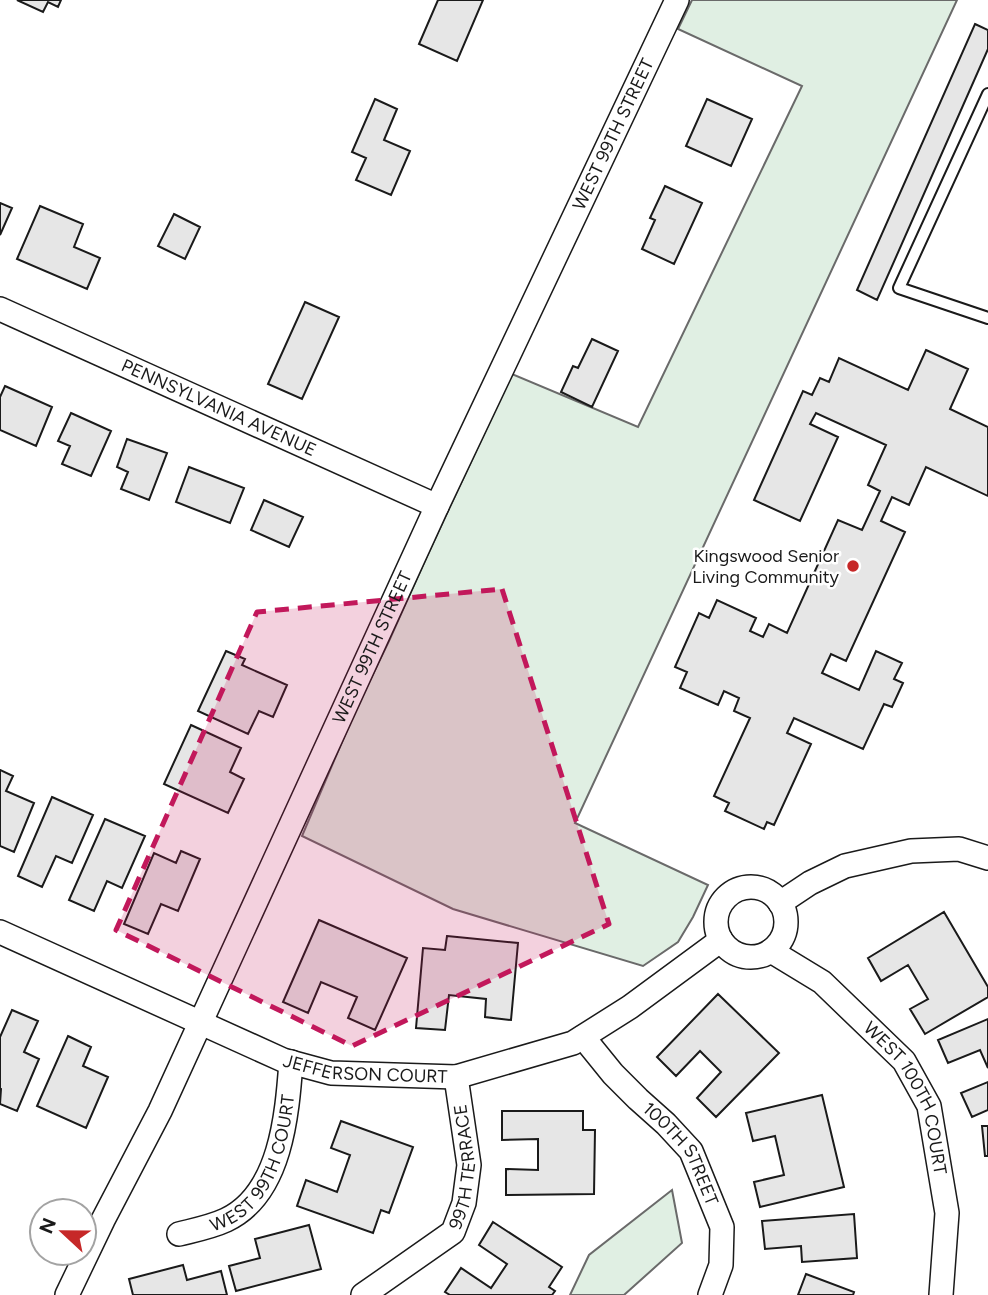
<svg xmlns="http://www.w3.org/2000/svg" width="988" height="1295" viewBox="0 0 988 1295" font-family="Figtree,sans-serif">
<rect width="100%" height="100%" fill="#fff"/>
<path fill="#e0efe3" stroke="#6a6a6a" stroke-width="2" d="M692 0H957L575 823 708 885 693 917 678 942 643 966 453 909 302 836 356 709 389 641 427 556 512 374 638 427 802 86 678 29Z
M672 1190 682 1243 624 1295H570L589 1255Z"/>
<path fill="#e6e6e6" stroke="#1a1a1a" stroke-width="2" d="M17 0H61L58 7 48 2 43 12Z
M438 0H483L457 61 419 44Z
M975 24 988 30V49L877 300 857 290Z
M375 99 397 109 384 140 410 151 391 195 356 180 366 158 352 152Z
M707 99 752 119 731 166 686 146Z
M665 186 702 203 674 264 642 249 655 220 650 218Z
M0 203 12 208 0 235Z
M40 206 83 224 74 247 100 258 87 289 17 259Z
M174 214 200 227 185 259 158 246Z
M305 302 339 317 302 399 268 384Z
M592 339 618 351 592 407 561 392 573 366 578 368Z
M926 350 968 369 950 409 988 427V496L926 467 909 505 892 497 881 521 905 532 846 661 831 654 822 673 859 690 876 651 902 663 894 679 903 683 892 707 884 704 863 749 794 718 787 733 811 744 774 825 767 822 764 829 725 811 729 803 714 796 750 718 734 711 739 698 724 691 718 705 680 688 687 672 675 667 699 613 709 618 717 600 756 618 750 631 763 637 769 624 787 633 838 520 862 530 880 491 868 485 886 445 816 413 810 424 838 437 800 521 754 500 803 391 812 395 820 378 829 382 839 358 908 390Z
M5 386 52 407 36 446 0 430V397Z
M71 413 111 431 91 476 62 464 70 446 58 441Z
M127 439 167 453 149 500 121 489 128 472 117 467Z
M189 467 244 488 230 523 176 502Z
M264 500 303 517 289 547 251 530Z
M226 651 245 659 242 665 287 685 273 717 259 711 248 734 198 711Z
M191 725 241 748 230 772 244 779 228 813 164 784Z
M0 770 13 776 6 791 34 803 14 852 0 846Z
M52 797 93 815 72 863 56 856 42 887 18 876Z
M105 819 145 836 122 888 107 881 94 911 69 900Z
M181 851 200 859 178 911 161 904 148 934 124 924 154 853 176 863Z
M944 912 988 987V997L925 1034 910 1009 928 999 908 965 881 981 868 958Z
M319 920 407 958 375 1030 348 1018 357 997 321 982 308 1013 283 1002Z
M447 936 518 943 511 1020 485 1017 486 999 449 995 445 1030 416 1028 423 948 445 950Z
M718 994 779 1053 716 1117 697 1098 721 1072 700 1051 676 1076 657 1057Z
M12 1010 38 1021 24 1052 39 1059 17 1111 0 1104 1 1089 0 1088V1037Z
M988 1019V1068L980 1050 948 1063 938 1040Z
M68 1036 91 1047 83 1066 108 1077 86 1128 37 1106Z
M988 1082V1110L972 1117 961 1093Z
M822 1095 844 1187 760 1207 754 1182 784 1175 775 1136 753 1141 746 1113Z
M502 1111H583V1130H595L594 1194 506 1195V1169L538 1170V1139L502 1140Z
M341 1121 413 1147 389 1213 381 1210 373 1233 297 1206 306 1180 337 1192 350 1155 331 1148Z
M982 1126H988V1156H985Z
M854 1214 857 1258 802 1262 801 1246 765 1249 762 1221Z
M493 1222 562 1267 549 1287 555 1291 552 1295H450L445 1292 461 1268 491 1288 507 1264 479 1245Z
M309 1225 321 1269 236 1291 229 1266 260 1258 255 1239Z
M183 1265 187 1280 221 1271 227 1295H133L129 1279Z
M806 1274 854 1292 853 1295H798Z"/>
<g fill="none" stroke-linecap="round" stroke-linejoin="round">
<defs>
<path id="service" d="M988 94 899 288 988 318"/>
<g id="minor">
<path id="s1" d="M0 309 437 506"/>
<circle cx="751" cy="922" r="35"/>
<path d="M780 903 810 883 845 866 911 851 959 849 988 858"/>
<path id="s2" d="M0 932 283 1060 331 1073 456 1077 573 1043 630 1007 721 940"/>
<path id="s3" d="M771 951 822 982 904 1061 929 1106 947 1213 941 1295"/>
<path id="s4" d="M583 1037 613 1074 638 1099 666 1124 691 1151 722 1227 721 1265 710 1295"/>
<path id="s5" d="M179 1234C195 1230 211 1227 226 1220 281 1194 287 1115 291 1062"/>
<path id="s6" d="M67 1295 103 1220 160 1111 437 506 677 0"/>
<path id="s7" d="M363 1295 453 1232 464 1203 469 1165 456 1077"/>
</g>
</defs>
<use href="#service" stroke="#1a1a1a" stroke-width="14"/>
<use href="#minor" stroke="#1a1a1a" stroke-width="26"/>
<use href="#service" stroke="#fff" stroke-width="10"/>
<use href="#minor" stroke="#fff" stroke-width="23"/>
</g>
<path fill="#c2185b" fill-opacity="0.2" stroke="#c2185b" stroke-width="5" stroke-dasharray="14 9" stroke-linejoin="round" d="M502 589 609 924 352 1046 116 930 257 612Z"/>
<circle fill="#c62828" stroke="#fff" stroke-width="2.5" cx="853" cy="566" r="7"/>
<g text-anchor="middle" stroke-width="5" stroke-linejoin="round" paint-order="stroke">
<g font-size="18" fill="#1a1a1a" stroke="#fff">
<text dy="6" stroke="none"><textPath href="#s6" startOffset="1283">WEST 99TH STREET</textPath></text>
<text dy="6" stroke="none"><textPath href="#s1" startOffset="240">PENNSYLVANIA AVENUE</textPath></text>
<text dy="6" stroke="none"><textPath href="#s6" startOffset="716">WEST 99TH STREET</textPath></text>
<text dy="6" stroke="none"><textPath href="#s2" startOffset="394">JEFFERSON COURT</textPath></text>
<text dy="6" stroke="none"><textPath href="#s3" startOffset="208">WEST 100TH COURT</textPath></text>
<text dy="6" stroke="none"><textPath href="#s5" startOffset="114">WEST 99TH COURT</textPath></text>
<text dy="6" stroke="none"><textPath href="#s4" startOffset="154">100TH STREET</textPath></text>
<text dy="6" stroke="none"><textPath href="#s7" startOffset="177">99TH TERRACE</textPath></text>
</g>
<g font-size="18" fill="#1a1a1a" stroke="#fff" text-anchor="end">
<text x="839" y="562">Kingswood Senior<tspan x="839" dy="21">Living Community</tspan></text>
</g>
</g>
<g transform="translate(63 1232) rotate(292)"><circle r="33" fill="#ffffff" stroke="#a3a3a3" stroke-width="2"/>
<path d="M0-5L12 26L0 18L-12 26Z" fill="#c62828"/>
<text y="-10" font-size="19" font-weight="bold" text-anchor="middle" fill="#1a1a1a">N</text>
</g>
</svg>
